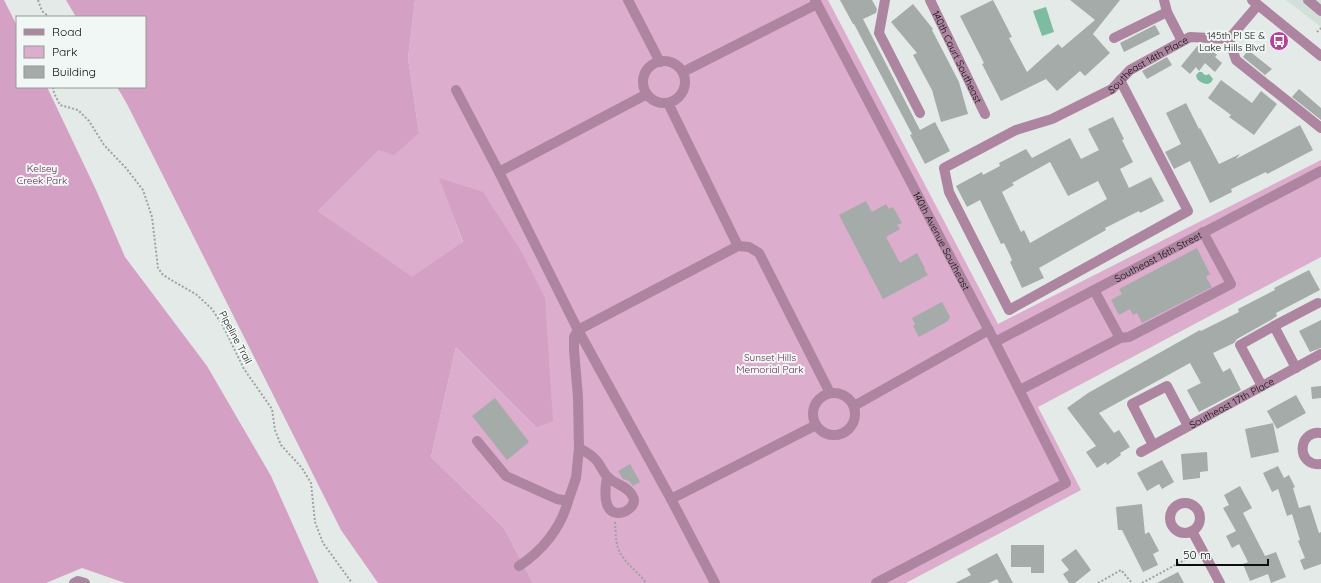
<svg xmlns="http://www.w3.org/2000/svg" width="1321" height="583" viewBox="0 0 1321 583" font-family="Quicksand,sans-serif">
<rect width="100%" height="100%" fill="#e4eae7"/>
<path fill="#d3e0da" d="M1286 0H1321V27Z"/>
<path fill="#dcadcc" d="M415 0H828L998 324 1321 160V257L1038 407 1081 490 906 583H533L504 528 431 457 456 347 536 427 440 179 463 243 412 278 318 211 379 150 419 133 408 58Z"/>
<path fill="#d4a0c3" d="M0 0H4L17 26V87H47L97 192 125 257 207 366 271 476 319 583H125L82 568 46 583H0Z
M66 0H415L408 58 419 133 394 155 379 150 318 211 412 277 463 242 439 178 483 192 521 251 545 298 553 421 536 427 456 347 431 457 504 528 533 583H378L341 530 127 104 117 87H145V17H76Z"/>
<path fill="#7dbca1" d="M1046 7 1054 32 1042 36 1033 11Z
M1199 72H1202C1204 75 1206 76 1209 74L1213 79C1210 87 1202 84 1197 79L1196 75Z"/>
<path fill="#a5aba8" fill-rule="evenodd" d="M840 0H872L877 9 876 13 863 19 920 130 935 122 950 151 925 164 910 135 912 134 854 24H853Z
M993 0 1012 37 1009 38 1027 72 1058 44 1062 48 1095 20 1070 0H1120L1093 34 1110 53 1085 76 1080 71 1057 91 1046 79 1001 101 982 64 984 63 960 16Z
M913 4 933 29 932 30 959 82 968 114 941 122 932 90 913 55 917 53 891 22Z
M1155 25 1160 34 1124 52 1120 43Z
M1199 44 1204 47 1206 46 1217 55 1215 57 1222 63 1215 72 1205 63 1199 71 1196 67 1190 74 1181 66Z
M1248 50 1272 69 1265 75 1243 57Z
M1167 57 1172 65 1147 79 1142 71Z
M1221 80 1252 103 1261 91 1277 104 1254 135 1229 117 1231 115 1208 98Z
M1299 89 1321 108V120L1292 97Z
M1186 103 1199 129 1200 128 1219 164 1240 154 1236 159 1300 125 1313 150 1267 174 1266 172 1231 189 1232 192 1210 203 1190 161 1174 169 1165 152 1181 144 1166 113Z
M1113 117 1124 139 1122 140 1133 162 1120 169 1129 188 1151 177 1164 201 1140 213 1139 211 1105 228 1106 230 1039 268 1044 278 1022 288 1010 262 1012 260 1004 243 1001 244 980 200 967 207 956 186 982 172 983 175 1000 166 999 163 1026 149 1032 158 1070 138 1081 159 1099 150 1088 129ZM1050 162 1068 196 1098 181 1107 199 1030 243 1024 230 1021 232 1002 192 1014 185 1012 183Z
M866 201 872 212 886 204 889 209 893 207 902 223 897 225 900 229 886 237 900 263 917 253 925 268 924 269 928 275 883 299 839 215Z
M1197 248 1210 274 1206 277 1212 287 1142 323 1137 313 1133 315 1130 309 1119 315 1111 300 1122 294 1119 289Z
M1309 270 1320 290 1276 313 1277 316 1271 320 1237 339 1234 343 1213 353 1223 372 1230 368 1241 390 1199 412 1187 390 1201 383 1190 363 1099 413 1114 433 1119 430 1130 447 1120 453 1121 455 1107 465 1106 462 1097 468 1086 452 1096 446 1067 408 1088 393 1200 330 1201 331 1239 312 1238 309 1275 290 1274 288Z
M942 302 950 317 948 321 919 337 913 326 915 324 912 318Z
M1321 320V348L1310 352 1299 331Z
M1321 386V398L1312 399 1311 387Z
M1296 395 1306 413 1277 429 1267 411Z
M495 398 529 442 507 460 472 416Z
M1273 423 1279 452 1251 458 1245 429Z
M1207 452 1208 471 1200 472V478L1183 480 1181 454Z
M1162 460 1174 482 1162 489 1159 484 1147 491 1137 473Z
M630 464 640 482 633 486 629 481 623 479 618 471Z
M1278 466 1284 478 1289 475 1295 487 1293 488 1299 508 1310 505 1319 533 1321 532V564L1304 570 1300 560 1305 558 1298 541 1300 540 1292 514 1287 516 1278 489 1272 492 1263 473Z
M1240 486 1252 508 1243 513 1265 556 1276 552 1286 577 1271 583 1268 574 1250 581 1243 564 1248 562 1239 544 1232 548 1226 536 1236 531 1223 508 1229 505 1224 495Z
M1142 504 1145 534 1149 532 1159 551 1153 554 1158 565 1143 572 1122 530H1118L1116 507Z
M1011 545H1044V573H1031V567H1011Z
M1076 549 1091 570 1075 583H1069L1063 574 1069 570 1061 560Z
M997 553 1013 583H999L997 579 989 583H955L971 575 967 569Z
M1178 572 1184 583H1157Z"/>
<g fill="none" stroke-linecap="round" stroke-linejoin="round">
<path stroke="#9ea3a1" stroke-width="2" stroke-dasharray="2 2" stroke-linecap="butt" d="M38 0 42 11 49 17
M1317 32 1321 28
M53 87 54 93 60 105 78 110 89 121 104 145 126 168 143 190 152 217 158 268 163 275 197 295 212 309 223 326 244 369 272 409 275 430 281 445 302 468 311 483 315 522 323 543 352 583
M615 522C616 534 615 546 622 556 629 566 639 573 646 583
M1098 583 1121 570 1132 583
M1142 583 1194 555"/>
<g stroke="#ad85a0" stroke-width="10">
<path d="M628 0 660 62"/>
<path id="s1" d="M815 0 995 342 1066 483 876 583"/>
<path d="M885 0 879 33 920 113"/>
<path id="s2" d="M930 0 985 114"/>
<path d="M1164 0 1167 12 1182 41"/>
<path d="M1252 0 1321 56"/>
<path d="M1308 0 1321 11"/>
<path d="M1114 38 1167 12"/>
<path d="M1229 39 1236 60 1321 128"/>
<circle cx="664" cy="82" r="21"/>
<path d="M683 72 817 4"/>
<path id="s3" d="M1120 80 1188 211 1009 310 949 192 944 168 1016 130 1052 119 1112 89 1130 70 1190 37 1229 39 1258 5"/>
<path d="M456 90 499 172 578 330 671 499"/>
<path d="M668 103 738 246"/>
<path d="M499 172 647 94"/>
<path d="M1274 326 1318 303"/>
<path d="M1120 338 1129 337 1231 284 1203 232"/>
<path id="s4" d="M995 342 1321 171"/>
<path d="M1262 386 1240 345 1274 326 1296 368"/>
<path d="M1020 390 1120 338 1094 290"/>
<circle cx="834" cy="414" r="21"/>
<path d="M854 406 989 330"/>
<path d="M1321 433C1297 430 1296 467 1321 464"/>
<path d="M477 441 506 476 557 499 568 501 576 478 579 448 578 397 574 350V337L578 330 738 246 749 247 759 253 830 393"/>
<path d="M1153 445 1132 404 1167 386 1188 426"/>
<path d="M579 448C584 451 590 454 594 458 600 463 602 471 607 476 614 485 628 485 633 497 637 505 626 513 619 513 602 514 605 488 607 477"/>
<path id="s5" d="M1141 452 1321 354"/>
<circle cx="1185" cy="518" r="15"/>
<path d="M1192 531 1220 583"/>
<path d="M519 566C542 551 561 528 568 501"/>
<path d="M74 583 78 581 85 583"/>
<path d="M715 583 671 499 816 425"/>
</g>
</g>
<defs>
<symbol id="bus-disc" viewBox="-11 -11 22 22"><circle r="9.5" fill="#b7429a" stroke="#f1f7f4"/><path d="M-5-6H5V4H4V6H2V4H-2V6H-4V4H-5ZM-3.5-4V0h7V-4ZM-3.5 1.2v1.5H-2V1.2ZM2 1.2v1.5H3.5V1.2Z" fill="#fff"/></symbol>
</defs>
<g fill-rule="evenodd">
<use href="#bus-disc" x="1268" y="30" width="22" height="22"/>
</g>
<g text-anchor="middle" stroke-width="4" stroke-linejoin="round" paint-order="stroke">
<g font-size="10" fill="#0d0f0e" stroke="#f1f7f4" text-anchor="end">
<text x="1265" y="39">145th Pl SE &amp;<tspan x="1265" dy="12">Lake Hills Blvd</tspan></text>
</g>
<g font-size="10" fill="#0d0f0e" stroke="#f1f7f4">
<text dy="4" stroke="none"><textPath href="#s2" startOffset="63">140th Court Southeast</textPath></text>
<text dy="4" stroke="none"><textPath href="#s3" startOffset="739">Southeast 14th Place</textPath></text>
<text dy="4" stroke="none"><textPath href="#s1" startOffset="272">140th Avenue Southeast</textPath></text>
<text dy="4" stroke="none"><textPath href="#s4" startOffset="184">Southeast 16th Street</textPath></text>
<text transform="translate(236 337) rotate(62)" y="4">Pipeline Trail</text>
<text dy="4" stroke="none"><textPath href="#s5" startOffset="103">Southeast 17th Place</textPath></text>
</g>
<g font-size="10" fill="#652755" stroke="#f1f7f4">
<text x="42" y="172">Kelsey<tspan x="42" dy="12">Creek Park</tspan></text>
<text x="770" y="361">Sunset Hills<tspan x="770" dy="12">Memorial Park</tspan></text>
</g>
</g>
<rect x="16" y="16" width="130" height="72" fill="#f1f7f4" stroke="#969a98"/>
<rect x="24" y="29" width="20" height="6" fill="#ad85a0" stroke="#969a98"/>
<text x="52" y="36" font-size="12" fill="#0d0f0e">Road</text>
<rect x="24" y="46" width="20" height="12" fill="#dcadcc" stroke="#969a98"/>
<text x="52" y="56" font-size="12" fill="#0d0f0e">Park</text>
<rect x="24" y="66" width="20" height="12" fill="#a5aba8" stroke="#969a98"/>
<text x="52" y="76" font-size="12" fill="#0d0f0e">Building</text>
<path d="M1177 559v6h91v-6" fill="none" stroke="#0d0f0e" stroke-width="2"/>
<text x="1183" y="559" font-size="12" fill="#0d0f0e" stroke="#f1f7f4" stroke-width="3" paint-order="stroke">50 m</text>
</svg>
